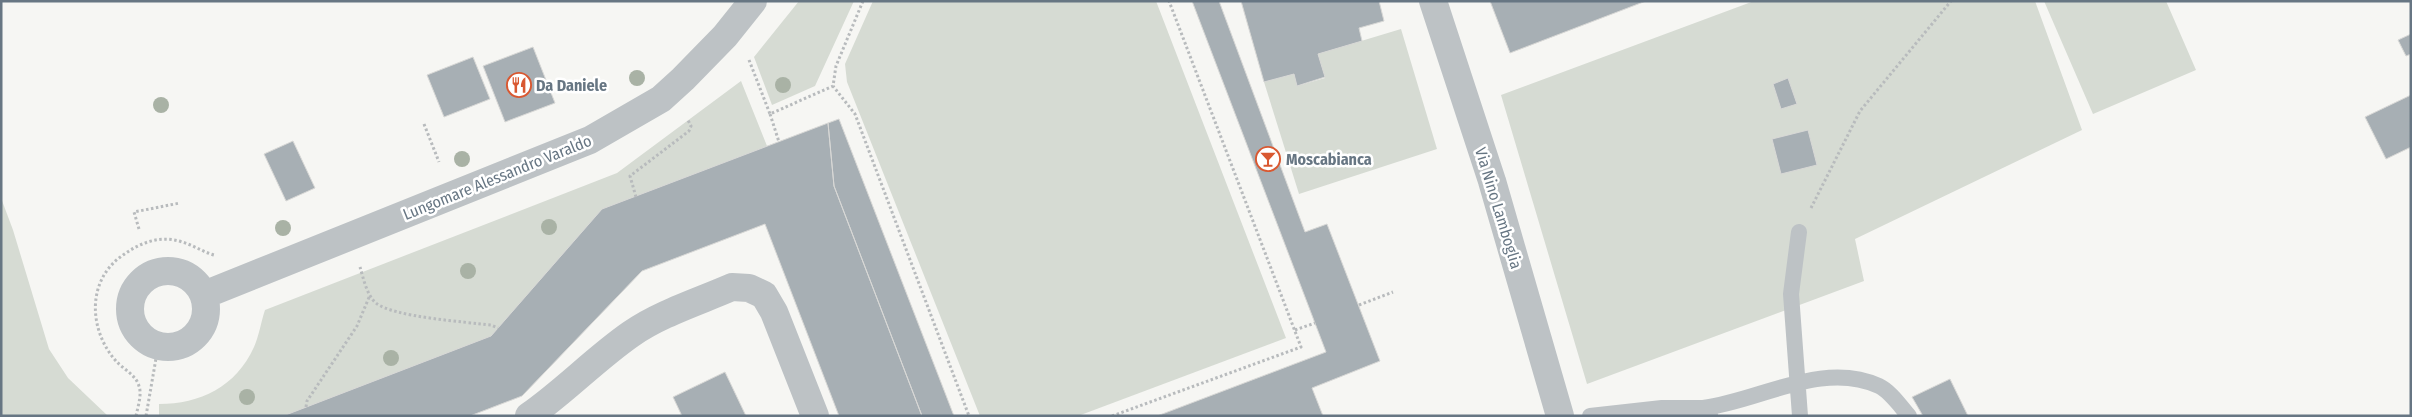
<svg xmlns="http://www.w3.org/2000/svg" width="2412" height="417" viewBox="0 0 2412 417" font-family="'Fira Sans Condensed',sans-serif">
<rect width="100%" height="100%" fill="#f6f6f3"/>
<path fill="#d6dbd3" d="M799 1H854L815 86 772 105 754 57Z
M873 1H1156L1286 338 1078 416H980L847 82 845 64Z
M1754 1H2035L2082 130 1855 239 1864 281 1587 384 1501 95Z
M2044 1H2166L2196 70 2093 114Z
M1401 29 1437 149 1299 194 1264 82 1294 74 1297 86 1325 78 1318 54Z
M741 81 767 146 602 209 491 336 283 416H159V404C200 404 236 387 254 347 259 336 261 322 265 310L617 173Z
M1 198 13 230 49 349 68 378 108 416H1Z"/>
<path fill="#a7afb4" stroke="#d8d8d6" d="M1192 1H1219L1305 232 1327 224 1380 361 1312 388 1323 416H1157L1326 352Z
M1241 1H1379L1384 21 1359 28 1362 41 1318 54 1325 77 1297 86 1294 74 1264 82Z
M1490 1H1646L1510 53Z
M2411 34V54L2406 56 2398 40Z
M533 47 555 103 505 122 483 66Z
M473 57 490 99 444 117 427 75Z
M1788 78 1797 104 1781 109 1773 84Z
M2411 95V147L2386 159 2365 117Z
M839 119 954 416H922L834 186 828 123Z
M828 123 834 186 922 416H839L765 224 642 271 522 396 470 416H283L491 336 602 209Z
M1808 130 1817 165 1781 174 1772 139Z
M293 141 315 188 286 201 264 154Z
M725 372 746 416H682L673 397Z
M1950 379 1968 416H1923L1912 397Z"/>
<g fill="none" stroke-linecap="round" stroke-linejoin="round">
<path stroke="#b8bbbd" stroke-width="3" stroke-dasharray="2.5 2.5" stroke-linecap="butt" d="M863 1 836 66 833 86 855 114 969 416
M749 60 770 114 833 86
M770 114 779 142
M424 124 439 162
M636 197 630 176 689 131 691 126 688 120
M1811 208 1860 111 1951 1
M139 229 134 212 180 203
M360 267C363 277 367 296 376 303 393 317 466 322 491 325L498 328
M1359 305 1393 292
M1295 330 1315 323
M306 407 307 401 357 326 370 295
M136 416C138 406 142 395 139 386 136 375 123 369 116 361 90 332 86 284 119 258 137 244 159 234 182 242 193 245 203 252 214 255
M146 416 158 347
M1112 416 1301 347 1169 1"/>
<path stroke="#bdc2c5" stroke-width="16" d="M1799 232 1791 294 1800 416
M1703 408C1760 401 1822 360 1879 386 1890 391 1901 407 1909 416
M1590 416 1662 408H1703L1710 414"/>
<path stroke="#bdc2c5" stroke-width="28" d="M1433 1 1492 181 1560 416
M130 309a38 38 0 1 1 76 0a38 38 0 1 1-76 0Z
M204 295 590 140 661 99 683 79 725 36 753 1
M529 416C565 391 595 359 631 334 659 314 700 301 732 287L749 288 764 295 774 312 815 416"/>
</g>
<g fill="#a9b2a5">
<circle cx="637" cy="78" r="8"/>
<circle cx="783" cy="85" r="8"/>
<circle cx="161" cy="105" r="8"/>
<circle cx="462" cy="159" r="8"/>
<circle cx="549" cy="227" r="8"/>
<circle cx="283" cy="228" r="8"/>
<circle cx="468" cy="271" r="8"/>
<circle cx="391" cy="358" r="8"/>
<circle cx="247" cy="397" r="8"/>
</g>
<defs>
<symbol id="restaurant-ring" viewBox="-11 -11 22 22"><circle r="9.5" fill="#fff" stroke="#d95831" stroke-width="1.5"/><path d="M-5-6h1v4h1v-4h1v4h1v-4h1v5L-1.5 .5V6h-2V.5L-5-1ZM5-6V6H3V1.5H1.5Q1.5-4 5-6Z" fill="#d95831"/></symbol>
<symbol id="bar-ring" viewBox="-11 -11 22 22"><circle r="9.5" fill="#fff" stroke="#d95831" stroke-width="1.5"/><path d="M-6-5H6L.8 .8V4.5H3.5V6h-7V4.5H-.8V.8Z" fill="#d95831"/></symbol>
</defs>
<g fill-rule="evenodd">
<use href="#restaurant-ring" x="505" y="71" width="28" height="28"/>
<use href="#bar-ring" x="1254" y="145" width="28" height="28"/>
</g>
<g text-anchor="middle" stroke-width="5" stroke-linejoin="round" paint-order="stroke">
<g font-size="16" font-weight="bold" fill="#677683" stroke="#fff" text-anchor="start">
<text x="536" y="91">Da Daniele</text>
<text x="1286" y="165">Moscabianca</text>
</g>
<g font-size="16" fill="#677683" stroke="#fff">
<text transform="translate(497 177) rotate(-22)" y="6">Lungomare Alessandro Varaldo</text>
<text transform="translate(1499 208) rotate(73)" y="6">Via Nino Lamboglia</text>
</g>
</g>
<rect width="2412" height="417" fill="none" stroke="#677683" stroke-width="5"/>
</svg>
